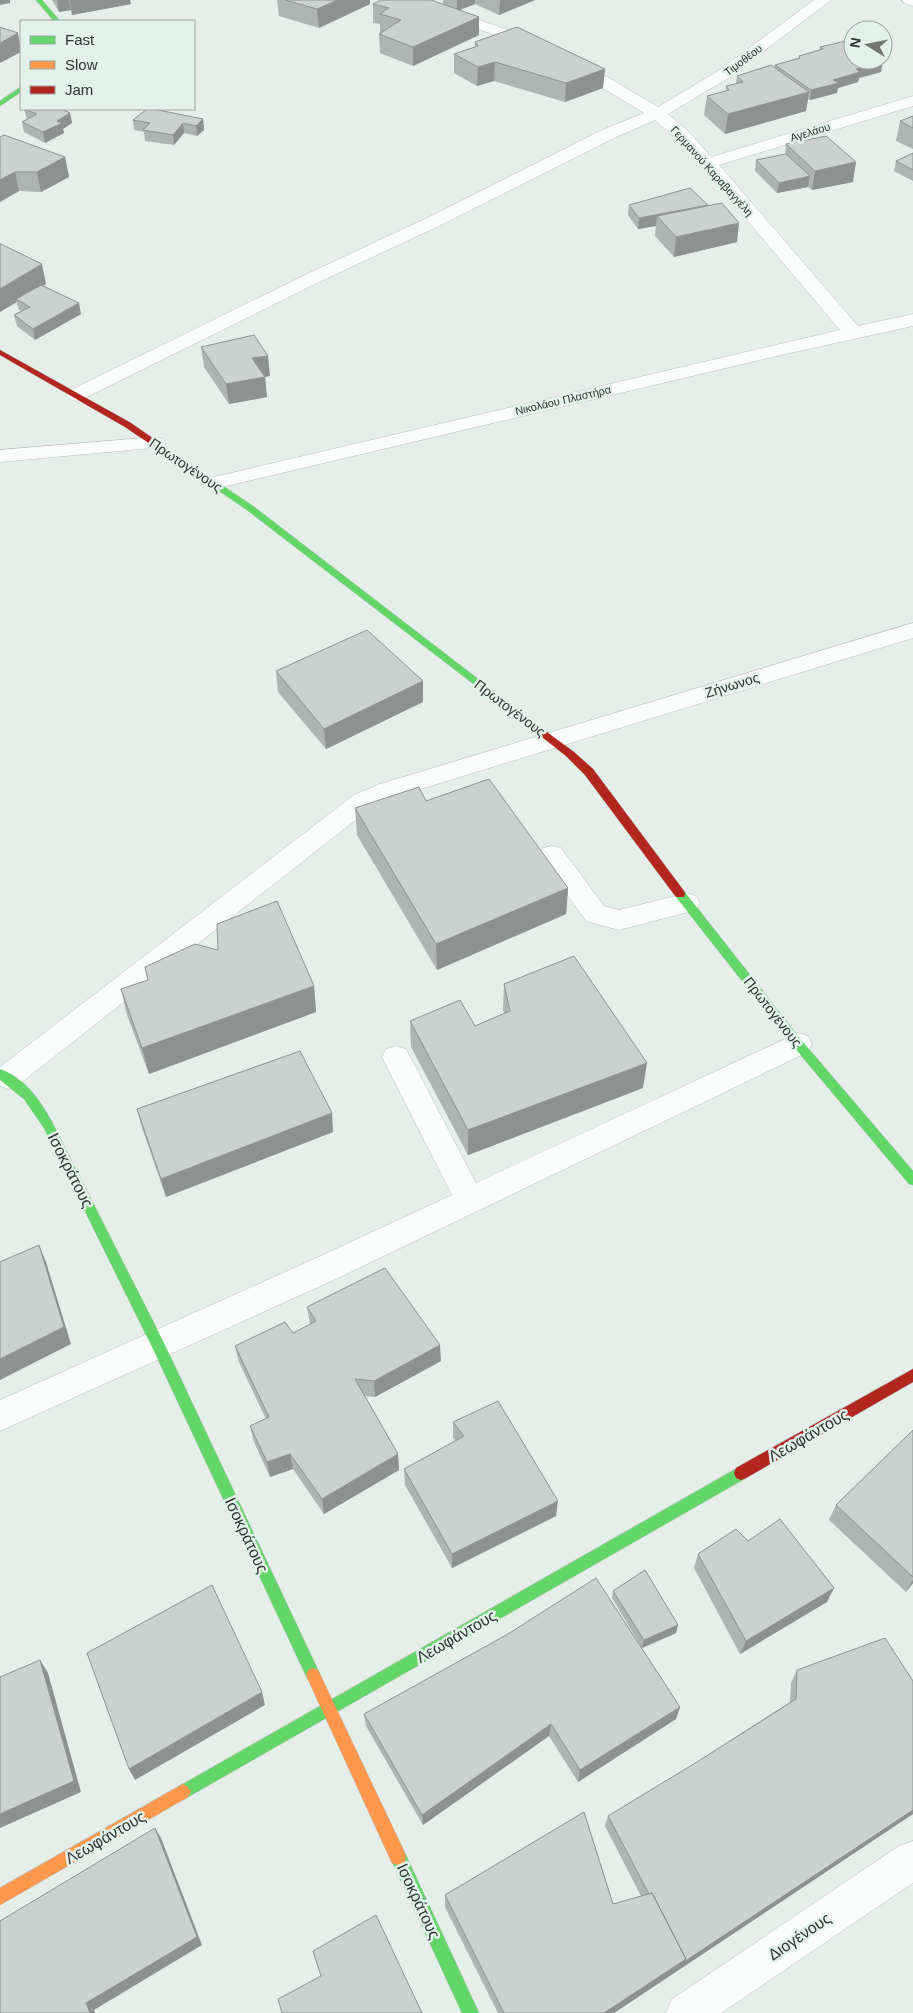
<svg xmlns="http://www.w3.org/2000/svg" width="913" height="2013" viewBox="0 0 913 2013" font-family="Helvetica,sans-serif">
<rect width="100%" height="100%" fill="#e6eeea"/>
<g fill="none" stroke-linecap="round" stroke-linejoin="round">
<defs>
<path id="lane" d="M156 437 163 439 166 443 163 447 0 462V450Z
M552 846 561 848 604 906 619 910 687 893 696 896 700 903 696 910 619 930 586 921 539 855 543 848Z"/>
<path id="street" d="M390 0H417L434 4 508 30 585 64 658 107 718 71 814 0H831L730 77 668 114 690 133 711 157 913 96V106L719 165 858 326 913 314V326L781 355 214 489 207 487 204 483 207 479 214 477 840 330 702 167 678 141 655 120 614 138 439 226 319 282 83 399 76 401 69 399 66 395 69 391 307 274 427 218 602 130 644 113 573 70 498 36 425 11 392 3Z
M902 0H913V6L904 3Z
M913 623V638L398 796 372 807 18 1085 8 1089 0 1086V1067L354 795 380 784Z
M798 1033 808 1036 812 1044 808 1052 336 1279 0 1431V1400L314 1259 452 1195 382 1057 386 1049 396 1046 406 1049 476 1183Z
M913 1841V1883L721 2013H666L672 1999 899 1846Z"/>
<path id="fast" d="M36 0H42L60 21H54Z
M21 87V92L0 106V101Z
M184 460 253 506 516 708 518 710 516 712H510L247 510 181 465 180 463Z
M680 890 684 891 802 1041 913 1171V1185L909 1184 794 1047 676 897 675 894Z
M0 1069C25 1078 40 1100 52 1122L163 1341 318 1670 320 1675 318 1680 313 1682 308 1680 153 1349 44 1128 24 1099 0 1080Z
M741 1466 746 1468 748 1473 746 1478 188 1797 183 1800 178 1797 175 1792 178 1787Z
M398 1849 404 1851 479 2013H462L390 1857 392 1851Z"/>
<path id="slow" d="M313 1668 318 1670 404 1851 406 1857 404 1863 398 1865 392 1863 306 1675 308 1670Z
M183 1784 188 1787 191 1792 188 1797 0 1905V1888Z"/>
<path id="jam" d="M0 350 131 423 188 463 184 466 181 465 125 427 0 355Z
M513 707 574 752 593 769 684 891 685 894 684 897H676L585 775 566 756 510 712 508 710 510 708Z
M913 1369V1382L746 1478 741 1480 736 1478 734 1473 736 1468Z"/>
</defs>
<use href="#lane" stroke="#b9bfbc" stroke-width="1"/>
<use href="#street" stroke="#b9bfbc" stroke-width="1"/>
<use href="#fast" stroke="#b9bfbc" stroke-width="1"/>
<use href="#slow" stroke="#b9bfbc" stroke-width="1"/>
<use href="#jam" stroke="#b9bfbc" stroke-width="1"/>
<use href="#lane" fill="#fbfcfc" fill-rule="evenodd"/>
<use href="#street" fill="#fbfcfc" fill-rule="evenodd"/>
<use href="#fast" fill="#63d668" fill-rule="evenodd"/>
<use href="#slow" fill="#ff974d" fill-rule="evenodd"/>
<use href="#jam" fill="#b3261e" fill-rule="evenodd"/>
</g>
<path fill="#aeb4b1" d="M52 0H130L131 4 72 15 71 10 59 12Z
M277 0H370V4L319 28 279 16Z
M443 0H535L499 15 475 4 459 10 479 35 413 66 380 53 379 34 381 33H380V24L373 23V4H443Z
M475 42 603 88 565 102 494 81 477 86 454 73V54L475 47Z
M820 47 881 72 859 78 858 82 838 88 837 93 810 100 808 99 806 111 725 134 704 115 707 96 726 91V86L736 84 737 76 774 67 775 65 799 58V56L819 50Z
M24 109 70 113 72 123 63 129 64 133 45 143 24 132 22 122 27 120Z
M913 116V149L896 141 900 121Z
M203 119 204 130 197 136 184 133 174 145 145 141 144 132 134 130 133 120Z
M0 137 65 157 69 177 41 192 19 191 0 202Z
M786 144 853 182 812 190 808 187 777 193 755 171 756 160 785 155Z
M913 153V181L894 171 896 161Z
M629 205 737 242 674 257 655 236 656 226 638 229 628 215Z
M0 244 46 284 43 286 81 314 35 340 17 326 14 315 22 311 19 310Z
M201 347 270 376 265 377 267 397 229 404 204 367Z
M276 671 423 681V702L326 749 278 692Z
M426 801 568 888 566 914 437 970 357 835 355 808Z
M504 984 643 1088 468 1155 411 1047 410 1021 475 1026 504 1013 503 1010Z
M314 986 316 1012 149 1074 127 1015 121 989Z
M137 1109 333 1132 166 1197 142 1128Z
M307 1307 441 1361 375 1397 365 1396 398 1454 399 1470 324 1514 293 1469 270 1477 254 1442 250 1426 266 1419 239 1362 235 1346 293 1333 310 1324Z
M453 1422 556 1516 452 1568 405 1485 404 1469 456 1441 453 1438Z
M913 1430V1583L906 1592 829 1520 836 1505Z
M748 1541 827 1602 740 1654 694 1568 698 1554Z
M613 1591 676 1633 642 1648 612 1598Z
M797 1670 913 1681V1814L614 2013H498L445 1907V1895L613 1904 641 1896 605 1826 608 1816 697 1762 790 1702 791 1683Z
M680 1707 676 1719 578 1782 549 1736 423 1825 366 1726 364 1714Z"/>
<path fill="#8d9290" d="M0 0H10V3L0 5Z
M57 0H69L71 10 59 12Z
M70 0H130L131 4 72 15Z
M338 0H370V4L319 28 317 9Z
M457 0H475V4L457 11Z
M500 0H535L499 15Z
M479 17V35L413 66V47Z
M18 33 21 52 0 63V43Z
M495 62 494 81 477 86 478 67Z
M883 62 881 72 859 78 858 82 838 88 837 93 810 100 811 90 856 69Z
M605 69 603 88 565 102 566 83Z
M809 92 806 111 725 134 728 114Z
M70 113 72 123 63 129 64 133 45 143 43 132 57 121Z
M203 119 204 130 197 136 196 126Z
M183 123 184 133 174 145 173 135Z
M65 157 69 177 41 192 37 172Z
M856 162 853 182 812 190 815 171Z
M15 172 19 191 0 202V180Z
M810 176 808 187 777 193 779 183Z
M708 205 657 216 656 226 638 229 639 218Z
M739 223 737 242 674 257 676 237Z
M42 264 46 284 19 300 16 299 17 302 0 312V289Z
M79 303 81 314 35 340 33 329Z
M268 356 270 376 254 379 252 358Z
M265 377 267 397 229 404 226 384Z
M423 681V702L326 749 324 729Z
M568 888 566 914 437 970 436 944Z
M314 986 316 1012 149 1074 142 1048Z
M647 1063 643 1088 468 1155V1130Z
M332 1113 333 1132 166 1197 161 1179Z
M39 1245 46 1262 71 1344 0 1380V1359Z
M440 1345 441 1361 375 1397 374 1381Z
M290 1454 293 1469 270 1477 267 1462Z
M398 1454 399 1470 324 1514 322 1499Z
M558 1501 556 1516 452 1568V1554Z
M913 1580V1583L906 1592Z
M834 1588 827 1602 740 1654 746 1641Z
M678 1625 676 1633 642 1648 644 1640Z
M40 1660 48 1673 81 1792 0 1828V1814Z
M262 1692 265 1705 135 1780 129 1769Z
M680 1707 676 1719 578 1782 580 1770Z
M551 1724 549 1736 423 1825 422 1815Z
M913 1810V1814L614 2013H604Z
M155 1828 161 1838 202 1945 94 2010 95 2013H90L86 2003Z"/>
<path fill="#cad1ce" stroke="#8d9290" d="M285 0H338L317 9Z
M381 0H431L479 17 413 47 379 34 401 20 380 14 389 8 373 4Z
M0 27 18 33 0 43Z
M517 27 605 69 566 83 495 62 478 67 454 54 478 46 475 42Z
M846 41 853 45V60H880L883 62 856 69 860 72 833 80 839 83 811 90 775 65 800 58 799 56 823 49 820 47Z
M771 65 809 92 728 114 707 96 729 90 726 86 743 82 737 76Z
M24 109H61L70 113 57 121 62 123 43 132 22 122 37 114Z
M147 109H153L203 119 196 126 183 123 173 135 143 130 150 123 133 120Z
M913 116V128L900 121Z
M4 135 65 157 37 172H15L0 180V137Z
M826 136 856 162 815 171 786 144Z
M913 153V170L896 161Z
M786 154 810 176 779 183 756 160Z
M690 188 708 205 639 218 629 205Z
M722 203 739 223 676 237 657 216Z
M0 244H1L42 264 0 289Z
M41 285 79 303 33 329 14 315 30 307 16 299Z
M254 335 268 356 252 358 265 377 226 384 201 347Z
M367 630 423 681 324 729 276 671Z
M489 779 568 888 436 944 355 808 419 787 426 801Z
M277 901 314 986 142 1048 121 989 148 980 145 967 195 944 218 950 217 924Z
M574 956 647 1063 468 1130 410 1021 460 1000 475 1026 510 1011 504 984Z
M300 1051 332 1113 161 1179 137 1109Z
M39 1245 64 1327 0 1359V1262Z
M385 1268 440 1345 374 1381 355 1379 398 1454 322 1499 290 1454 267 1462 250 1426 269 1417 235 1346 285 1322 293 1333 316 1321 307 1307Z
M498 1401 558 1501 452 1554 404 1469 464 1436 453 1422Z
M913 1430V1577L836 1505Z
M780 1519 834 1588 746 1641 698 1554 736 1529 748 1541Z
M645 1570 678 1625 644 1640 613 1591Z
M596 1578 680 1707 580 1770 551 1724 422 1815 364 1714 508 1634Z
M212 1585 262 1692 129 1769 87 1653Z
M885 1638 913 1681V1810L684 1962 686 1959 652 1893 649 1894 608 1816 697 1762 796 1699 797 1670Z
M40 1660 74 1781 0 1814V1677Z
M584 1812 613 1904 652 1893 686 1959 604 2013H504L445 1895Z
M155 1828 197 1937 86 2003 90 2013H0V1921Z
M376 1915 422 2013H282L278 1999 321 1976 313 1951Z"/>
<g text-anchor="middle" stroke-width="5" stroke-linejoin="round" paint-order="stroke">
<g font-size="11" fill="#2f3532" stroke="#e2f2ea">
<text transform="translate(743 60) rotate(-37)" y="4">Τιμοθέου</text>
<text transform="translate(810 132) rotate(-17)" y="4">Αγελάου</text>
<text transform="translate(712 171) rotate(48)" y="4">Γερμανού Καραβαγγέλη</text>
<text transform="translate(563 400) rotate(-13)" y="4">Νικολάου Πλαστήρα</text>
</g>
<g font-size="14" fill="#2f3532" stroke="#e2f2ea">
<text transform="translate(186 465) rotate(34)" y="5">Πρωτογένους</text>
<text transform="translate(732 685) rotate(-17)" y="5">Ζήνωνος</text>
<text transform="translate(510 708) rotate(37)" y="5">Πρωτογένους</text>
<text transform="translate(773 1012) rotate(52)" y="5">Πρωτογένους</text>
</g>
<g font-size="16" fill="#2f3532" stroke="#e2f2ea">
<text transform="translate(71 1170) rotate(63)" y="6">Ισοκράτους</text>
<text transform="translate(808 1435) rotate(-30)" y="6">Λεωφάντους</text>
<text transform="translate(247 1535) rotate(65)" y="6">Ισοκράτους</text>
<text transform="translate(456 1636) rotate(-30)" y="6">Λεωφάντους</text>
<text transform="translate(105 1837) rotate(-30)" y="6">Λεωφάντους</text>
<text transform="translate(419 1901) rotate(65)" y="6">Ισοκράτους</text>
<text transform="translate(799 1936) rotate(-34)" y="6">Διογένους</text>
</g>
</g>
<rect x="20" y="20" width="175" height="90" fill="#e2f2ea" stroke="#9aa6a0"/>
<rect x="30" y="36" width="25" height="8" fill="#63d668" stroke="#9aa6a0"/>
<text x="65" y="45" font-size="15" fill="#2f3532">Fast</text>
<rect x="30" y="61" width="25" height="8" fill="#ff974d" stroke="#9aa6a0"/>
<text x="65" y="70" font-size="15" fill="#2f3532">Slow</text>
<rect x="30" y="86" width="25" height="8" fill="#b3261e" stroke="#9aa6a0"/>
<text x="65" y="95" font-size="15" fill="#2f3532">Jam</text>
<g transform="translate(868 45) rotate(280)"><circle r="24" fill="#e2f2ea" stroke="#9aa6a0"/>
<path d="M0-4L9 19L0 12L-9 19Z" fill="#6f7672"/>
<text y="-8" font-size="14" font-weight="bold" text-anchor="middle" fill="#2f3532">N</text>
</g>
</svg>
